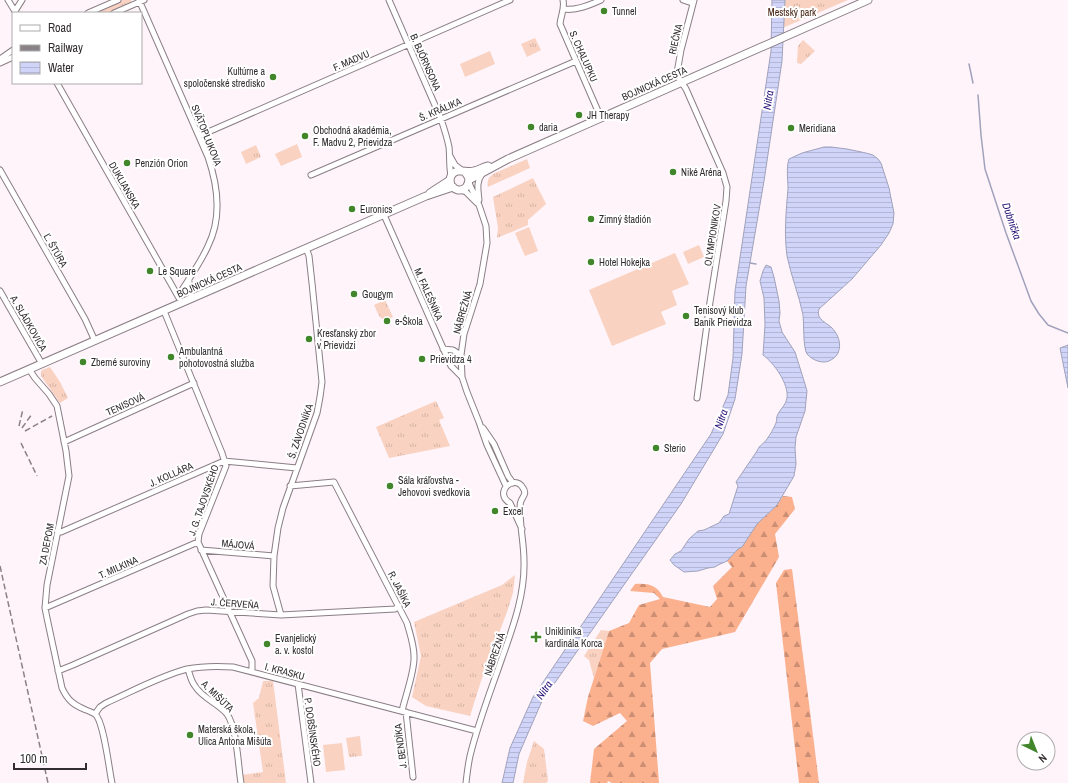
<svg xmlns="http://www.w3.org/2000/svg" width="1068" height="783" viewBox="0 0 1068 783" font-family="'Archivo Narrow',sans-serif">
<defs>
<pattern id="grass-tufts" width="24" height="20" patternUnits="userSpaceOnUse"><rect width="24" height="20" fill="#f9d2c1"/><path d="M3 7l-1-3M5 7V3M7 7l1-3M15 17l-1-3M17 17v-4M19 17l1-3" fill="none" stroke="#d6b4a6"/></pattern>
<pattern id="forest-firs" width="22" height="20" patternUnits="userSpaceOnUse"><rect width="22" height="20" fill="#fbb08e"/><path d="M5 1l3.5 6h-7zM16 11l3.5 6h-7z" fill="#cc8f74"/></pattern>
<pattern id="water-rules" width="6" height="5" patternUnits="userSpaceOnUse"><rect width="6" height="5" fill="#d0d4f8"/><path d="M0 2.5h6" fill="none" stroke="#b3b6d5"/></pattern>
</defs>
<rect width="100%" height="100%" fill="#fff4fa"/>
<path fill="url(#grass-tufts)" d="M123 0H131L132 3 108 13H94Z
M781 0H848L780 29Z
M535 38 541 50 527 57 521 44Z
M803 40 815 51 801 64 797 63 798 46Z
M256 145 261 157 246 164 241 152Z
M527 159 530 168 488 187C487 181 488 178 493 174Z
M533 178 546 204 528 220V225L497 238 498 228 493 197Z
M385 300 393 317C380 324 379 315 374 305Z
M50 367 60 382 68 398 60 403 41 376V372L42 370Z
M436 401 444 418 439 420 450 446 389 458 376 427Z
M515 575 513 593 507 612 482 678 470 716 426 706 412 697 421 656 414 622 502 585Z
M601 630 609 631 594 678 589 660 584 656Z
M263 681H273L286 783H243L242 775 263 772 253 703 259 698Z
M360 736 362 756 349 757 346 738Z
M534 741 544 749 548 781 546 783H523L527 762Z"/>
<path fill="url(#forest-firs)" d="M783 496 792 497 795 509 775 534 779 557 735 632 662 649 650 663 659 783H612L608 781 607 783H590L594 749 627 721 620 713 593 726 583 721 588 697 609 631 629 623 639 605 660 599 654 593 630 591 635 584C648 583 657 585 663 597L710 607 717 599 713 586 732 567 727 561 738 549 742 547 757 524 777 505Z
M792 569 819 783H799L776 583 784 570Z"/>
<path fill="#f9d2c1" d="M490 51 495 64 465 77 460 64Z
M297 144 302 157 281 166 275 154Z
M529 227 538 251 525 256 515 233Z
M699 245 704 257 688 264 683 252Z
M675 253 689 284 672 291 677 305 661 312 666 324 612 346 589 290Z
M342 743 345 770 326 772 323 745Z"/>
<path fill="url(#water-rules)" stroke="#a0a2bc" d="M772 0H785L782 61 764 181 746 286 742 354 735 399 723 434 681 504 542 701 519 754 513 783H502L510 748 533 697 711 434 728 395 733 358 735 291 771 51Z
M824 147H831L847 149 866 153 873 155 878 159 881 163 889 188 894 213 893 224 889 233 881 245 852 279 819 309C818 313 818 315 820 318 823 322 828 324 832 328 838 334 842 344 838 353 836 357 833 359 829 361 822 364 812 360 807 354 803 348 804 324 803 315 799 295 791 276 787 256 784 234 786 211 788 189 788 180 786 168 789 159L802 153Z
M766 265 771 267 774 277 779 301 780 313 779 321 782 332 795 352 805 384 807 391 805 411 796 437 795 448 796 464 794 476 777 505 757 524 742 547 738 549 727 561 718 565 715 567 708 568 698 571 684 572 674 565 670 560 675 554 681 551 689 539 698 531 704 530 719 523 724 516 729 514 738 486 736 482 757 451C760 444 763 445 767 439 770 435 774 428 776 423 777 420 776 417 778 414 781 408 786 405 787 398 789 384 774 363 763 355L765 325 764 298 760 281 763 271Z
M1068 345V388L1060 348Z"/>
<g fill="none" stroke-linecap="round" stroke-linejoin="round">
<path stroke="#a0a2bc" stroke-width="1.5" d="M969 64 973 83
M978 95 981 135 985 169 1006 233 1031 301 1039 314 1048 325 1068 333
M750 263 756 264"/>
<defs>
<path id="street" d="M8 0 16 13
M139 0 208 157C218 186 222 218 208 246 200 264 188 280 178 296
M389 0 441 119C444 128 447 137 449 147 450 156 449 166 451 176
M563 0C565 9 561 14 560 24L601 118
M683 0 692 3
M694 0 681 50 677 73 678 77 686 89 723 173 727 187 726 201 710 302 697 398
M564 9C576 11 590 5 601 0
M15 11 22 0
M88 13 118 0
M114 13 144 0
M0 59 13 50
M0 63 13 57
M57 83 179 298
M199 136 510 0
M450 156 455 165 463 171
M0 170 85 319 95 341
M311 175 576 61
M469 183 479 205 486 226 487 243 480 284 464 334 461 355 462 377 467 392 479 422 487 445 506 486
M461 190 466 192 477 203
M479 200C478 190 476 182 482 174
M384 215 447 357 451 366 462 377
M189 278V288L192 298
M0 291 42 364
M164 311 222 453 226 466 199 534 198 542 252 661V672
M443 349 453 350 461 355
M447 357 454 358 461 355
M29 369 35 378 49 394 57 406 66 451 69 476 47 585 45 608 47 618 62 688C68 701 74 705 86 710 89 711 93 713 95 714 104 721 109 770 112 783
M483 428 494 444 508 476 513 483
M64 442 194 383
M290 486 334 482 407 623C410 634 414 645 414 656 415 671 405 697 402 711
M57 531 61 532 224 461 297 468
M201 550 274 556
M45 608 198 542
M281 615 273 586 274 556 278 528 283 508 317 413 320 397 322 382 312 283 309 256 306 248
M188 669C190 675 191 681 195 686 202 698 218 703 227 714 237 728 238 765 241 783
M58 671 73 665 188 614 197 611 206 610 281 615 395 609 399 606
M298 684 311 783
M406 712 413 777
M95 714 100 707 106 703C131 692 160 676 187 669 202 666 218 666 233 667L477 731
M466 783C467 774 468 765 470 756 478 723 491 690 502 658 513 627 525 595 524 561 524 544 520 527 520 510 520 508 520 503 521 501 523 496 527 494 523 488 514 473 493 493 510 503L522 529"/>
<path id="secondary" d="M465 172 469 178C469 184 466 191 458 190 455 189 452 187 451 185 450 182 450 178 451 176 456 167 466 173 474 171 479 170 483 167 488 166
M469 180 508 159 868 0
M430 193 450 180
M0 382 426 196 453 187"/>
</defs>
<use href="#street" stroke="#8a7e85" stroke-width="7"/>
<use href="#secondary" stroke="#8a7e85" stroke-width="9"/>
<use href="#street" stroke="#fff" stroke-width="5"/>
<use href="#secondary" stroke="#fff" stroke-width="7"/>
<path stroke="#898286" stroke-width="1.5" stroke-dasharray="6 3" stroke-linecap="butt" d="M19 426 23 409
M22 428 32 414
M25 431 52 416
M21 443 37 476
M0 566 48 783"/>
</g>
<g fill="#41862a" stroke="#fff" stroke-width="1.5">
<circle cx="604" cy="11" r="4"/>
<circle cx="273" cy="77" r="4"/>
<circle cx="579" cy="115" r="4"/>
<circle cx="531" cy="127" r="4"/>
<circle cx="791" cy="128" r="4"/>
<circle cx="305" cy="136" r="4"/>
<circle cx="127" cy="163" r="4"/>
<circle cx="673" cy="172" r="4"/>
<circle cx="352" cy="209" r="4"/>
<circle cx="591" cy="219" r="4"/>
<circle cx="591" cy="262" r="4"/>
<circle cx="150" cy="271" r="4"/>
<circle cx="354" cy="294" r="4"/>
<circle cx="686" cy="316" r="4"/>
<circle cx="387" cy="321" r="4"/>
<circle cx="309" cy="339" r="4"/>
<circle cx="171" cy="357" r="4"/>
<circle cx="422" cy="359" r="4"/>
<circle cx="83" cy="362" r="4"/>
<circle cx="656" cy="448" r="4"/>
<circle cx="390" cy="486" r="4"/>
<circle cx="495" cy="511" r="4"/>
<path d="M534 631h4v4h4v4h-4v4h-4v-4h-4v-4h4z"/>
<circle cx="267" cy="644" r="4"/>
<circle cx="190" cy="735" r="4"/>
</g>
<g text-anchor="middle" stroke-width="4" stroke-linejoin="round" paint-order="stroke">
<g font-size="10" fill="#312c2f" stroke="#fff" text-anchor="start">
<text x="612" y="15">Tunnel</text>
<text x="265" y="75" text-anchor="end">Kultúrne a<tspan x="265" dy="12">spoločenské stredisko</tspan></text>
<text x="587" y="119">JH Therapy</text>
<text x="539" y="131">daria</text>
<text x="799" y="132">Meridiana</text>
<text x="313" y="134">Obchodná akadémia,<tspan x="313" dy="12">F. Madvu 2, Prievidza</tspan></text>
<text x="135" y="167">Penzión Orion</text>
<text x="681" y="176">Niké Aréna</text>
<text x="360" y="213">Euronics</text>
<text x="599" y="223">Zimný štadión</text>
<text x="599" y="266">Hotel Hokejka</text>
<text x="158" y="275">Le Square</text>
<text x="362" y="298">Gougym</text>
<text x="694" y="314">Tenisový klub<tspan x="694" dy="12">Baník Prievidza</tspan></text>
<text x="395" y="325">e-Škola</text>
<text x="317" y="337">Kresťanský zbor<tspan x="317" dy="12">v Prievidzi</tspan></text>
<text x="179" y="355">Ambulantná<tspan x="179" dy="12">pohotovostná služba</tspan></text>
<text x="430" y="363">Prievidza 4</text>
<text x="91" y="366">Zberné suroviny</text>
<text x="664" y="452">Sterio</text>
<text x="398" y="484">Sála kráľovstva -<tspan x="398" dy="12">Jehovovi svedkovia</tspan></text>
<text x="503" y="515">Excel</text>
<text x="545" y="635">Uniklinika<tspan x="545" dy="12">kardinála Korca</tspan></text>
<text x="275" y="642">Evanjelický<tspan x="275" dy="12">a. v. kostol</tspan></text>
<text x="198" y="733">Materská škola,<tspan x="198" dy="12">Ulica Antona Mišúta</tspan></text>
</g>
<g font-size="10" fill="#421f0d" stroke="#fff">
<text x="792" y="16">Mestský park</text>
</g>
<g font-size="10" fill="#312c2f" stroke="#fff">
<text transform="translate(675 39) rotate(-77)" y="4">RIEČNA</text>
<text transform="translate(584 56) rotate(66)" y="4">S. CHALUPKU</text>
<text transform="translate(351 60) rotate(-23)" y="4">F. MADVU</text>
<text transform="translate(426 62) rotate(66)" y="4">B. BJŐRNSONA</text>
<text transform="translate(654 83) rotate(-24)" y="4">BOJNICKÁ CESTA</text>
<text transform="translate(440 109) rotate(-23)" y="4">Š. KRÁLIKA</text>
<text transform="translate(207 135) rotate(68)" y="4">SVÄTOPLUKOVA</text>
<text transform="translate(125 185) rotate(60)" y="4">DUKLIANSKA</text>
<text transform="translate(712 235) rotate(-81)" y="4">OLYMPIONIKOV</text>
<text transform="translate(56 250) rotate(60)" y="4">Ľ. ŠTÚRA</text>
<text transform="translate(209 280) rotate(-24)" y="4">BOJNICKÁ CESTA</text>
<text transform="translate(429 294) rotate(66)" y="4">M. FALEŠNÍKA</text>
<text transform="translate(462 312) rotate(-74)" y="4">NÁBREŽNÁ</text>
<text transform="translate(29 323) rotate(60)" y="4">A. SLÁDKOVIČA</text>
<text transform="translate(125 404) rotate(-24)" y="4">TENISOVÁ</text>
<text transform="translate(300 431) rotate(-71)" y="4">Š. ZÁVODNÍKA</text>
<text transform="translate(171 474) rotate(-24)" y="4">J. KOLLÁRA</text>
<text transform="translate(203 500) rotate(-71)" y="4">J. G. TAJOVSKÉHO</text>
<text transform="translate(46 544) rotate(-79)" y="4">ZA DEPOM</text>
<text transform="translate(238 544) rotate(5)" y="4">MÁJOVÁ</text>
<text transform="translate(118 567) rotate(-24)" y="4">T. MILKINA</text>
<text transform="translate(400 589) rotate(63)" y="4">R. JAŠÍKA</text>
<text transform="translate(235 603) rotate(4)" y="4">J. ČERVEŇA</text>
<text transform="translate(494 654) rotate(-71)" y="4">NÁBREŽNÁ</text>
<text transform="translate(285 671) rotate(15)" y="4">I. KRASKU</text>
<text transform="translate(218 696) rotate(44)" y="4">A. MIŠÚTA</text>
<text transform="translate(313 732) rotate(82)" y="4">P. DOBŠINSKÉHO</text>
<text transform="translate(400 746) rotate(-97)" y="4">J. BENDÍKA</text>
</g>
<g font-size="11" font-style="italic" fill="#261175" stroke="#fff">
<text transform="translate(768 100) rotate(-81)" y="4">Nitra</text>
<text transform="translate(1012 221) rotate(71)" y="4">Dubnička</text>
<text transform="translate(721 419) rotate(-71)" y="4">Nitra</text>
<text transform="translate(544 690) rotate(-56)" y="4">Nitra</text>
</g>
</g>
<rect x="12" y="12" width="130" height="72" fill="#ffffff" stroke="#adabac"/>
<rect x="20" y="25" width="20" height="6" fill="#ffffff" stroke="#adabac"/>
<text x="48" y="32" font-size="12" fill="#312c2f">Road</text>
<rect x="20" y="45" width="20" height="6" fill="#898286" stroke="#adabac"/>
<text x="48" y="52" font-size="12" fill="#312c2f">Railway</text>
<rect x="20" y="62" width="20" height="12" fill="url(#water-rules)" stroke="#adabac"/>
<text x="48" y="72" font-size="12" fill="#312c2f">Water</text>
<g transform="translate(1036 751) rotate(137)"><circle r="19" fill="#ffffff" stroke="#adabac"/>
<path d="M0-3L7 15L0 10L-7 15Z" fill="#41862a"/>
<text y="-6" font-size="11" font-weight="bold" text-anchor="middle" fill="#312c2f">N</text>
</g>
<path d="M14 763v6h72v-6" fill="none" stroke="#312c2f" stroke-width="2"/>
<text x="20" y="763" font-size="12" fill="#312c2f" stroke="#ffffff" stroke-width="3" paint-order="stroke">100 m</text>
</svg>
